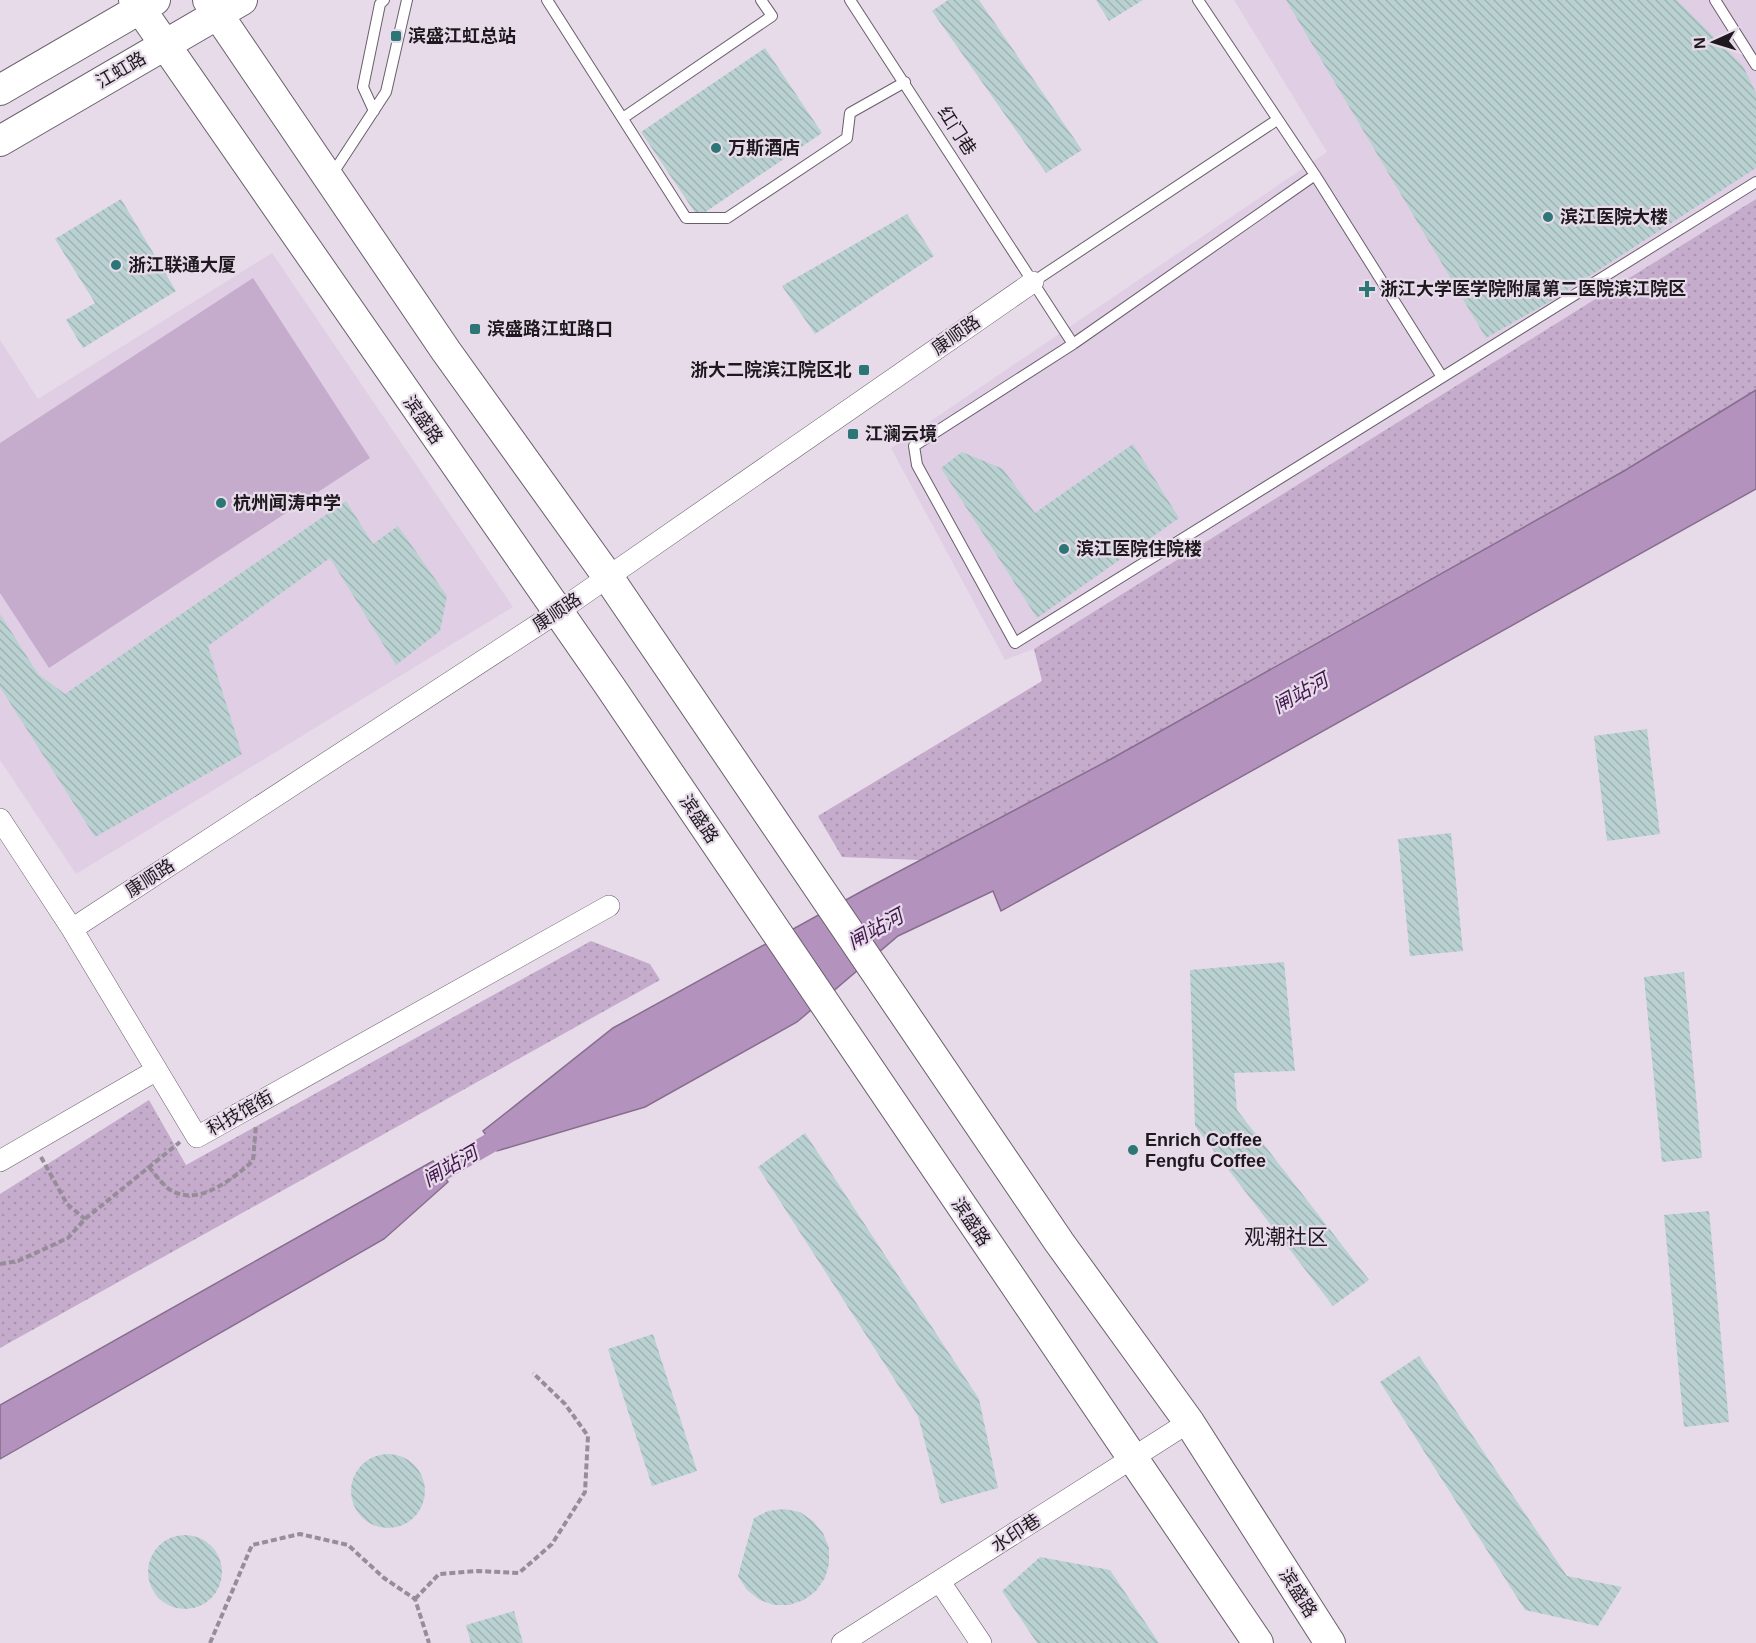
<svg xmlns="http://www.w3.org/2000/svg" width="1756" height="1643" viewBox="0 0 1756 1643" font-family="Arial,'Noto Sans SC',sans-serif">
<defs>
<pattern id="grass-dots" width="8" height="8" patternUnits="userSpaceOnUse" patternTransform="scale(1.5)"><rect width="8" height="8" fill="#c5accc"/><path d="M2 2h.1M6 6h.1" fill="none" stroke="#a993af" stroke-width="1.8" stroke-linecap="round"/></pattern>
<pattern id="building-back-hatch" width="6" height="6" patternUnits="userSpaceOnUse" patternTransform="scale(1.5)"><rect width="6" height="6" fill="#bad1d1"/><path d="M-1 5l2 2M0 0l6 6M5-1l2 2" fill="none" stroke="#9fb3b3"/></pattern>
</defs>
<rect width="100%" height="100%" fill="#e7dbea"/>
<path fill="#dfcee4" d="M1234 0H1756V199L1034 649 1005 660 891 448 1327 152Z
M272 253 513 607 76 874 0 760V340L38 399Z"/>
<path fill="url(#grass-dots)" d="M1756 199V390L1624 471 1111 759 920 860 842 857 818 816 1042 681 1034 649Z
M591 941 650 964 660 980 0 1348V1194L149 1100 186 1165Z"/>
<path fill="#c5accc" d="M253 278 370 458 49 668 0 593V443Z"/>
<path fill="#b492be" stroke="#876e8e" stroke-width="1.5" d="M1756 390V489L1001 911 993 891 898 936 797 1022 645 1107 497 1151 483 1131 613 1028 864 890 1111 759 1624 471Z
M433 1161 448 1182 384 1239 0 1459V1405Z"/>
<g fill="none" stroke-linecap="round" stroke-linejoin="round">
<path stroke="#b492be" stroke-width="20" d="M419 1184 513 1130"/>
</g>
<path fill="url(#building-back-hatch)" d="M948 0H979L1082 150 1046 173 932 11Z
M1096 0H1143L1109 21Z
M1286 0H1677L1743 66 1756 93V168L1554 299 1486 338Z
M765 48 822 133 698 217 641 132Z
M121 199 176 291 83 348 66 320 95 303 55 239Z
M907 214 934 256 815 334 782 286Z
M1133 444 1179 518 1037 618 941 468 962 452 1003 469 1035 513Z
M346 501 373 544 398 526 447 596 440 631 396 665 330 558 208 646 242 754 95 837 0 687V614L38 674 65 694Z
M1647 729 1660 834 1607 841 1594 736Z
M1451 833 1463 951 1410 956 1398 839Z
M1284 962 1295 1071 1234 1073 1237 1110 1369 1280 1333 1306 1195 1126 1190 970Z
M1684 972 1702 1158 1662 1162 1644 977Z
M805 1133 979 1399 998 1488 941 1504 918 1416 758 1167Z
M1709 1211 1729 1422 1684 1427 1664 1215Z
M653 1334 697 1471 652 1486 608 1349Z
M1419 1356 1567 1576 1622 1587 1598 1626 1525 1610 1380 1382Z
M351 1491a37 37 0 1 1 74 0a37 37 0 1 1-74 0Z
M784 1509 800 1512 813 1521 823 1533 829 1548V1564L825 1578 816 1591 804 1600 789 1605H774L760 1600 747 1590 738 1576 754 1518 768 1511Z
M148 1572a37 37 0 1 1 74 0a37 37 0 1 1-74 0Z
M1040 1557 1110 1570 1159 1643H1037L1002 1591Z
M514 1611 523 1643H471L466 1625Z"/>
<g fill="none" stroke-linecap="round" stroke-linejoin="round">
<defs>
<path id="service" d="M547 0 686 218H727L847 138 850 113 905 82
M850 0 1073 344 914 446 917 465 1015 643 1756 182
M1198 0 1315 175 1442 377
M1715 0 1756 65
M374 111 363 87 380 4 384 0
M623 118 772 16 761 0
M331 176 386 92 407 0
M1033 282 1277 120
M1073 344 1315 175"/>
<path id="minor" d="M0 819 72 929 197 1137 609 906
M72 929 556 613 1033 282
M0 1161 155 1071
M940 1582 981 1643
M842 1643 1189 1422"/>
<path id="secondary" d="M134 0 609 685 1258 1643
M208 0 446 351 608 577 1059 1242 1189 1422 1330 1643
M0 90 155 0
M0 141 242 0"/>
</defs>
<use href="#service" stroke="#695f6c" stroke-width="12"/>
<use href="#minor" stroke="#695f6c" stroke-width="22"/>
<use href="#secondary" stroke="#695f6c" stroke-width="32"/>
<path stroke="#968d98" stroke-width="4" stroke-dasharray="6 3" stroke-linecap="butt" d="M41 1157 67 1204 85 1219
M149 1167C155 1174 164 1187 172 1191 201 1206 233 1178 253 1161L256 1125
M0 1264 18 1261 68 1238 85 1219 180 1142
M415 1599 439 1574 478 1571 519 1573 552 1544 585 1492 588 1436 565 1404 533 1373
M210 1643 252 1545 300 1534 348 1545 384 1578 415 1599 429 1643"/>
<use href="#service" stroke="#fff" stroke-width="10"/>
<use href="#minor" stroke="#fff" stroke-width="21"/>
<use href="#secondary" stroke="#fff" stroke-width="30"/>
</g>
<g fill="#2c7676" stroke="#e7dbea" stroke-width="2">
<rect x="390" y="30" width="12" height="12" rx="3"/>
<circle cx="716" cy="148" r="6"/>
<circle cx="1548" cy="217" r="6"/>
<circle cx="116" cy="265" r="6"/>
<path d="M1364 280h6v6h6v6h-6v6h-6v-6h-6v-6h6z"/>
<rect x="469" y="323" width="12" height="12" rx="3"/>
<rect x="858" y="364" width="12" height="12" rx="3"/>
<rect x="847" y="428" width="12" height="12" rx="3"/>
<circle cx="221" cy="503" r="6"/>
<circle cx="1064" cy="549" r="6"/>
<circle cx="1133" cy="1150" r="6"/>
</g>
<g text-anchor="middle" stroke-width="4.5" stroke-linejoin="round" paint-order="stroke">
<g font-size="18" font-weight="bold" fill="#1e191f" stroke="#e7dbea" text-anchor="start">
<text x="408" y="42">滨盛江虹总站</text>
<text x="728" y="154">万斯酒店</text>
<text x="1560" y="223">滨江医院大楼</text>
<text x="128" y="271">浙江联通大厦</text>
<text x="1380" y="295">浙江大学医学院附属第二医院滨江院区</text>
<text x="487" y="335">滨盛路江虹路口</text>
<text x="852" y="376" text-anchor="end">浙大二院滨江院区北</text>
<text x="865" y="440">江澜云境</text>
<text x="233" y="509">杭州闻涛中学</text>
<text x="1076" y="555">滨江医院住院楼</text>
<text x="1145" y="1146">Enrich Coffee<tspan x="1145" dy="21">Fengfu Coffee</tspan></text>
</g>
<g font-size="18" fill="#1e191f" stroke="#e7dbea">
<text transform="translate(121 70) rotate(-30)" y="6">江虹路</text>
<text transform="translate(957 131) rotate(57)" y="6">红门巷</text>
<text transform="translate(956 335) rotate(-35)" y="6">康顺路</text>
<text transform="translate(423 420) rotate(55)" y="6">滨盛路</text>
<text transform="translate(557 612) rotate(-34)" y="6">康顺路</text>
<text transform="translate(699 819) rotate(56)" y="6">滨盛路</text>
<text transform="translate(150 878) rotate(-33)" y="6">康顺路</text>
<text transform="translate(240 1113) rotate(-29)" y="6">科技馆街</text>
<text transform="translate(971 1222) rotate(56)" y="6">滨盛路</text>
<text transform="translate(1016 1533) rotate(-33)" y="6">水印巷</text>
<text transform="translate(1298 1593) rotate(58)" y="6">滨盛路</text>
</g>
<g font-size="20" font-style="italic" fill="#42174e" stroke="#e7dbea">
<text transform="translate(1300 693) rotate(-29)" y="7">闸站河</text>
<text transform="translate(875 929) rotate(-29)" y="7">闸站河</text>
<text transform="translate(450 1166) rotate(-30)" y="7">闸站河</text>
</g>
<g font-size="21" fill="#1e191f" stroke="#e7dbea">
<text x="1286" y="1244">观潮社区</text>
</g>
</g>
<g transform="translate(1714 42) rotate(266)" stroke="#e7dbea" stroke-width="4.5" paint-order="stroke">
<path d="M0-4.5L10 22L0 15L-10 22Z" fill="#1e191f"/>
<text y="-9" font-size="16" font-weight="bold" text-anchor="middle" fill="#1e191f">N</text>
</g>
</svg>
